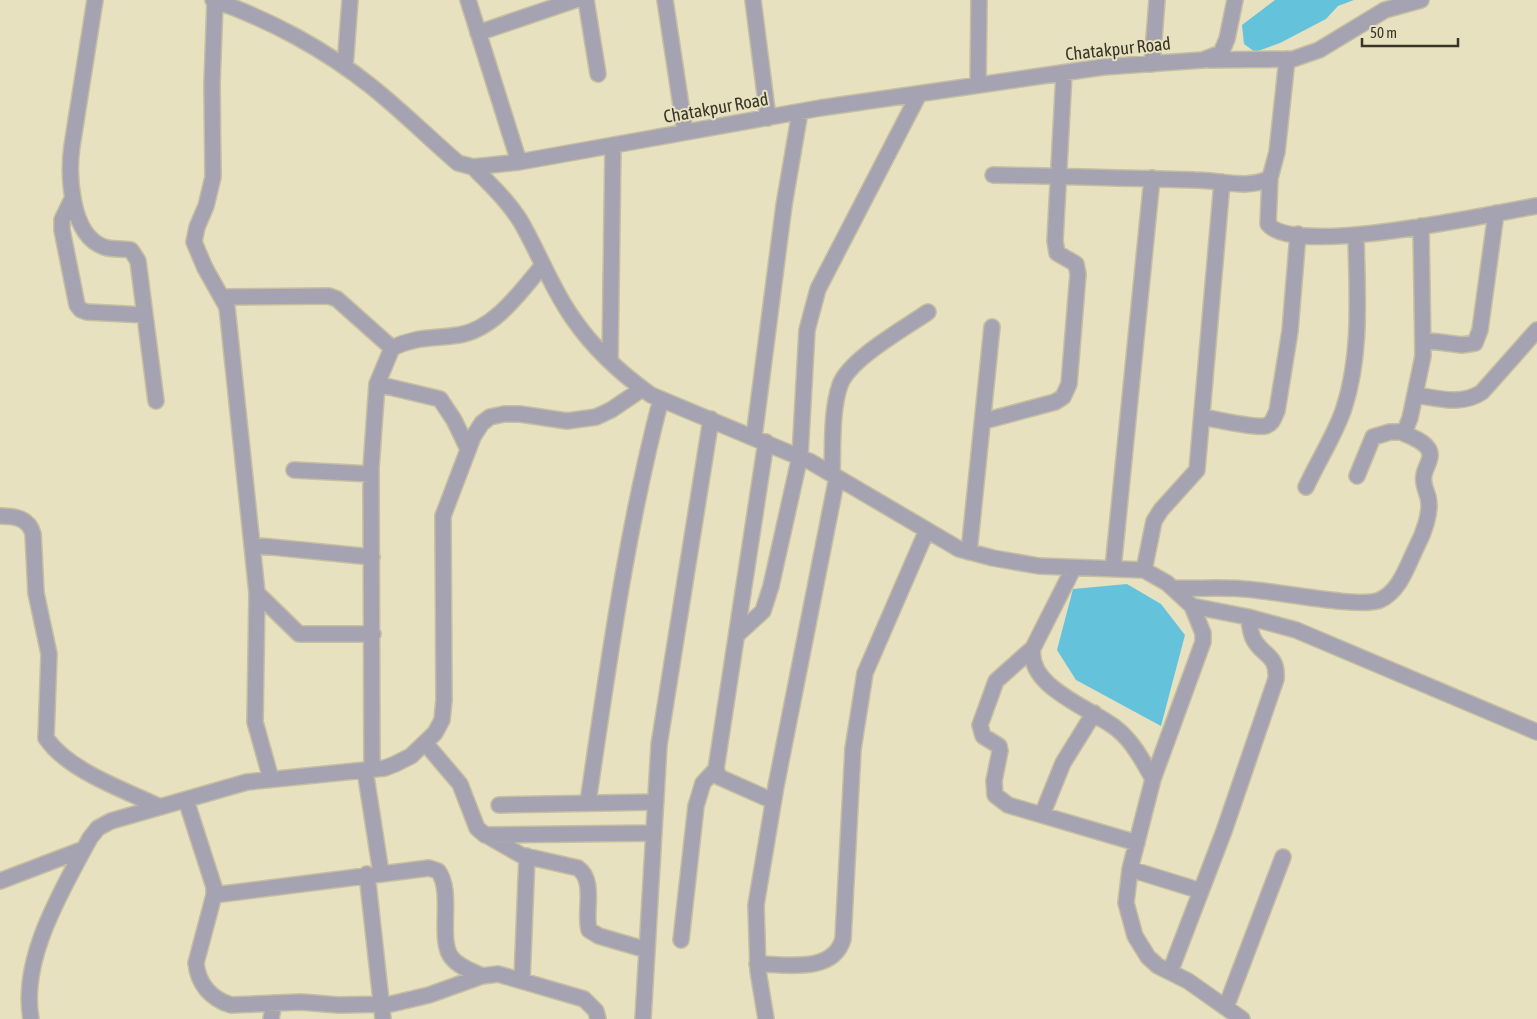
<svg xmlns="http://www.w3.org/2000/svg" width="1537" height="1019" viewBox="0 0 1537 1019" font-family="'Asap Condensed',sans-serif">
<rect width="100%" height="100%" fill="#e8e1c0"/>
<path fill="#64c3db" d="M1275 0H1354L1338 6 1326 19 1280 43 1255 52 1244 44 1242 25Z
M1127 584 1161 604 1185 635 1161 726 1076 680 1057 650 1073 589Z"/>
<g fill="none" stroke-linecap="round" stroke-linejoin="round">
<defs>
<path id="minor" d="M95 0 72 146C68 174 70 235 104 247 112 250 122 248 131 250L138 261 156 401
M213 0C269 19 326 50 372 87 402 111 429 138 458 163L473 167 519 162 820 108 1103 67 1203 60 1221 53 1227 39 1235 0
M468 0 519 162
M586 0 598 74
M665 0 685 132
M753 0 768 118
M215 1 212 84 213 177 206 206 197 227 194 242 205 268 227 307 257 593 255 722 271 779
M478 33 575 0
M1209 60 1293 59 1319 50 1385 10 1421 0
M1152 64 1157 0
M345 67 350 0
M978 85 979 0
M473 167C490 184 508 201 521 222 539 253 551 287 572 317 593 348 620 373 651 395L811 462 959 549 993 558 1039 566 1144 570 1167 583 1192 606 1203 633V642L1153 779 1130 869 1126 903 1135 936 1148 957 1158 966 1188 981 1242 1019
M993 175C1060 176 1128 178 1195 180 1219 180 1248 190 1270 178L1277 152 1287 59
M1270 178 1268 224C1295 258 1493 213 1537 206
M73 197 62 220V230L77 305 81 310 87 312 145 315
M223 297 329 296 337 299 392 348
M1423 340 1462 345 1475 343 1480 330 1496 213
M610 361 613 145
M377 384 440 399 454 420 468 449
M1415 395C1438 398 1462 406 1482 392L1537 330
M1202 417C1216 419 1252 428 1265 426 1273 424 1274 417 1277 411L1290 331 1298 234
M984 421 1055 402 1063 397 1069 384 1078 274 1076 264 1057 253 1055 241 1064 73
M754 437 784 205 800 112
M766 442 716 769 719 777 773 801
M294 470 371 474
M832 474C833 448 831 410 840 385 849 359 905 328 928 312
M1357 476 1373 437 1390 432H1401L1406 428 1410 418 1423 356 1421 226
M1306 487C1317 463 1336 433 1344 408 1362 353 1357 292 1356 236
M0 516C15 516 29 518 33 534L36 593 49 654 46 738C68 771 125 790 160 807
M252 545 372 557
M969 552 992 327
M1073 569 1033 648C1026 687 1091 708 1117 729 1133 742 1143 761 1153 779
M1113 569 1152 178
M1144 570 1154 521 1161 510 1197 470 1222 182
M1173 588C1197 589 1220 587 1244 589 1271 590 1360 609 1380 600 1400 591 1407 566 1416 548 1423 535 1432 512 1428 497 1426 490 1422 483 1424 475 1425 469 1429 463 1430 457 1432 443 1411 437 1401 432
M257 593 299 634H373
M1192 606 1248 617 1296 630 1537 732
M737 635 763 611 771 586 800 456 807 330 818 289 919 94
M1033 648 996 681 980 725 983 736 999 746 1000 751 994 781 995 795 1008 805 1137 843
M426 744 460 784 477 828 485 835 654 833
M372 769 371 468 377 384 392 348C417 336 432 339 459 335 495 329 521 291 543 265
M365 770 381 873
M186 800 214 887V895L196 963C198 984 211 999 231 1005L301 1002 338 1005 391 1004 429 995 482 976 498 974 584 999 596 1011 598 1019
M588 802C608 667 626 532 661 399
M499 805 656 802
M1042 815 1063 763 1094 713
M486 835 521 855 578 868C596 881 584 911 589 930L599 936 647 950
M1130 869 1201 891
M367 874 383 1019
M0 881 84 849
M214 895 429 868 438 871C454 891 437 941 452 958 459 967 472 971 482 976
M681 940 696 806 703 783 716 769
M757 964C786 964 833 974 843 939L853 749 865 673 927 530
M1170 972 1224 831 1276 679C1278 655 1263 656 1254 640 1250 633 1250 624 1248 617
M522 980 527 856
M1226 1007 1283 857
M31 1019C20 959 62 890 90 838L98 828 111 821 247 782 385 768 395 764 411 756 435 733 442 720 444 700 443 516 473 437 482 423 490 417 504 414H520L567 421 596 417 611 410 642 389
M271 1019 274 1003
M643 1019 659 745 711 419
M766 1019 758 971 756 905 776 786 837 477"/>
</defs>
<use href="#minor" stroke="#c5bfa2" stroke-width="18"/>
<use href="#minor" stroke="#a5a3b1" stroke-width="15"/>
</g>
<g text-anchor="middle" stroke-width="4" stroke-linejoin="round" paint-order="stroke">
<g font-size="18" fill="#383528" stroke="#e8e1c0">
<text transform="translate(1118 49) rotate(-6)" y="6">Chatakpur Road</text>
<text transform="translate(716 108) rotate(-10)" y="6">Chatakpur Road</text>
</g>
</g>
<path d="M1362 38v8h96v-8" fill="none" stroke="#383528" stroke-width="2.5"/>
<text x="1370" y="38" font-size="15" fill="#383528" stroke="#e8e1c0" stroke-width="4" paint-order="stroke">50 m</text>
</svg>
